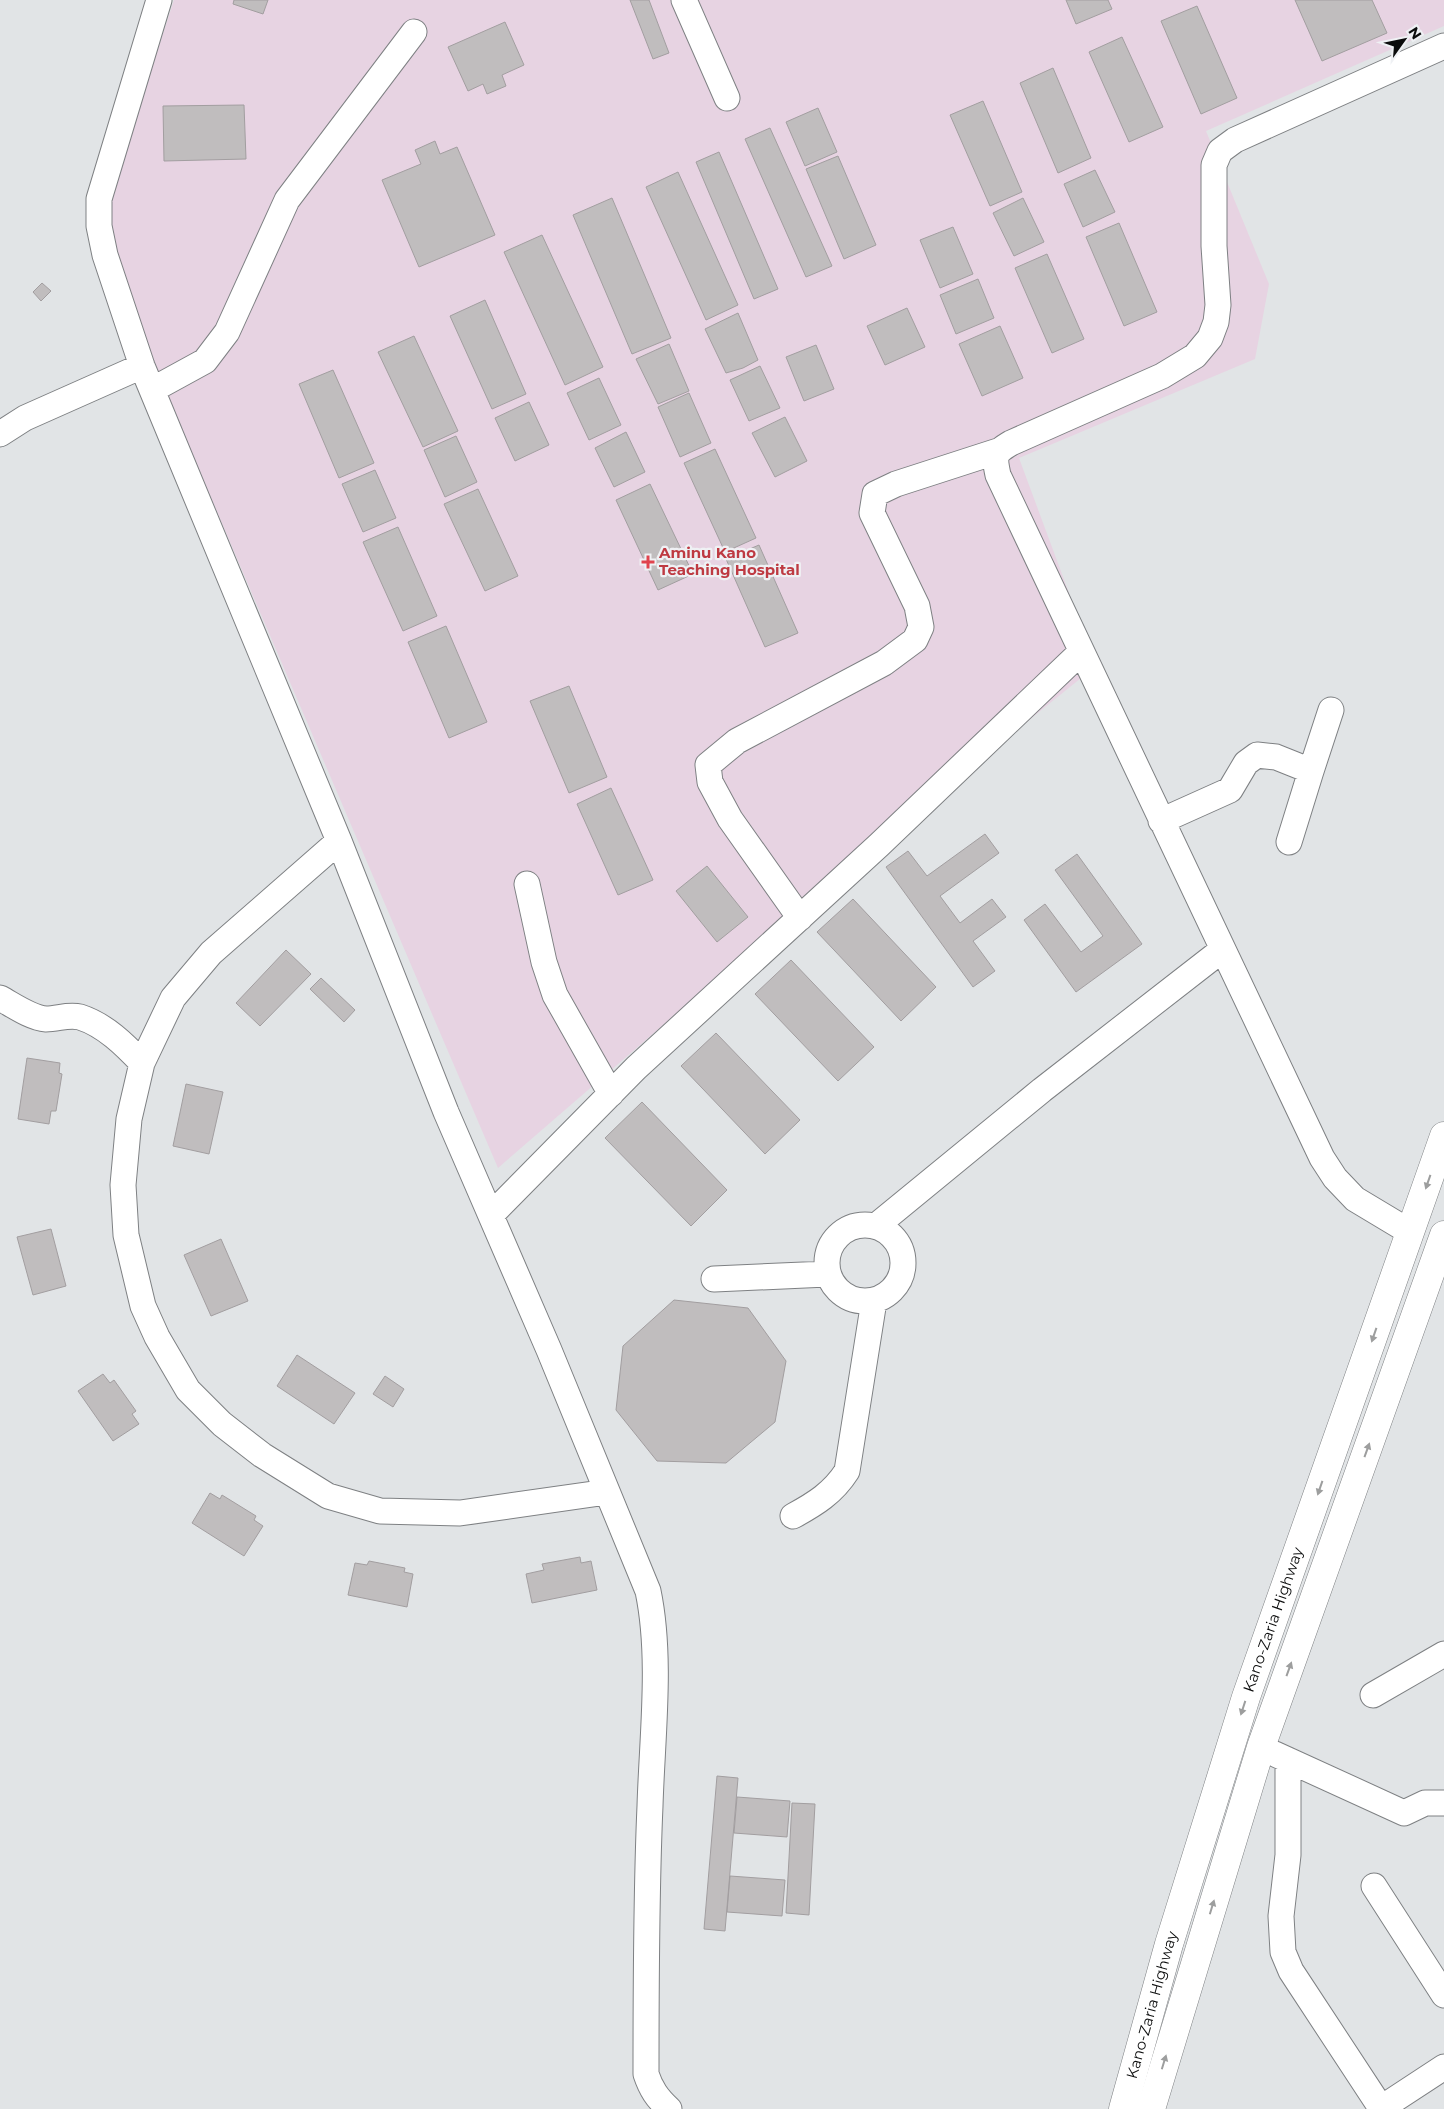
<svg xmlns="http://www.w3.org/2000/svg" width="1444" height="2109" viewBox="0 0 1444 2109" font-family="Montserrat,sans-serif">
<rect width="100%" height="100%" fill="#e1e4e6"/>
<path fill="#e7d3e2" d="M174 0H1444V26L1206 131 1269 284 1255 359 1019 458 1096 666 826 884 498 1168 116 276 108 201Z"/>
<path fill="#c0bdbe" stroke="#a29ea0" d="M234 0H268L263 14 233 4Z
M630 0H649L669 53 653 59Z
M1066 0H1108L1112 9 1076 24Z
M1295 0H1372L1387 33 1322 61Z
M1197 6 1237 98 1201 114 1161 21Z
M505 22 524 65 502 75 506 86 487 94 483 84 468 91 448 47Z
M1122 37 1163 127 1129 142 1089 52Z
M1053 68 1091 158 1058 173 1020 83Z
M983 101 1022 192 990 206 950 115Z
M244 105 246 159 164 161 163 106Z
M818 108 837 152 805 166 786 122Z
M770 128 832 266 806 277 745 139Z
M435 141 440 154 457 147 495 235 419 267 382 180 421 164 415 150Z
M719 152 778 289 754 299 696 162Z
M838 156 876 245 844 259 806 169Z
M1095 170 1115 212 1083 227 1064 184Z
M678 172 738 305 706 320 646 187Z
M612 198 671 338 632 354 573 215Z
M1023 198 1044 242 1014 256 993 213Z
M1119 223 1157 312 1124 326 1086 237Z
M953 227 973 274 940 288 920 240Z
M542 235 603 367 565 385 504 252Z
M1047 254 1084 339 1052 353 1015 268Z
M978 279 994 318 956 334 940 295Z
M42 283 51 291 41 301 33 292Z
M485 300 526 394 492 409 450 316Z
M907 308 925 347 885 365 867 326Z
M738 313 758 360 743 368 726 373 705 329Z
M1000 326 1023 378 982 396 959 344Z
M414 336 458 431 423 447 378 352Z
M669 344 689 391 658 404 636 359Z
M816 345 834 389 804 401 786 357Z
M760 366 780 408 749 421 730 380Z
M333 370 374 463 339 478 299 384Z
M599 378 621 425 589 440 567 393Z
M689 393 711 443 680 457 658 407Z
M529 402 549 445 515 461 495 418Z
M785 417 807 461 775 477 752 433Z
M626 432 645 472 614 487 595 448Z
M456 436 477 482 445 497 424 450Z
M715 449 756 538 725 552 684 463Z
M375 470 396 518 363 532 342 484Z
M650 484 693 574 658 590 616 500Z
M478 489 518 576 485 591 444 504Z
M398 527 437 616 403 631 363 542Z
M759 545 798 633 765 647 726 559Z
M446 626 487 722 449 738 408 642Z
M569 686 607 777 569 793 530 701Z
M611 788 653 880 618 895 577 804Z
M985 834 999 853 940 896 960 923 992 899 1006 917 973 941 995 971 973 987 886 867 908 851 927 876Z
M1077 854 1142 944 1076 992 1024 920 1045 904 1081 952 1103 936 1055 870Z
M707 866 748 917 717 942 676 891Z
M853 899 936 987 901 1021 817 932Z
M286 950 311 974 260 1026 236 1003Z
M791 960 874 1047 838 1081 755 994Z
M321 978 355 1010 344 1022 310 989Z
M716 1033 800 1120 765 1154 681 1066Z
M27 1058 60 1063 59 1073 62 1074 56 1111H51L49 1124 18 1119Z
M186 1084 223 1092 209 1154 173 1146Z
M642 1102 727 1190 691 1226 605 1138Z
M51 1229 66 1286 33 1295 17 1237Z
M221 1239 248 1301 211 1316 184 1255Z
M674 1300 748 1308 786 1361 775 1422 726 1463 657 1461 616 1410 623 1346Z
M297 1355 355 1393 334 1424 277 1386Z
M103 1374 110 1383 114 1380 136 1411 132 1414 139 1424 113 1441 78 1391Z
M385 1376 404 1389 393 1407 373 1394Z
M210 1493 220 1499 222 1495 256 1516 254 1520 263 1526 244 1556 192 1523Z
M580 1557 581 1563 591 1561 597 1590 532 1603 526 1574 544 1570 542 1564Z
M369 1561 405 1568 404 1572 413 1574 407 1607 348 1595 355 1563 367 1565Z
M717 1776 738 1778 725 1931 704 1929Z
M737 1797 790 1801 787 1837 734 1833Z
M792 1803 815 1804 809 1915 786 1913Z
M730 1876 785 1880 782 1916 727 1912Z"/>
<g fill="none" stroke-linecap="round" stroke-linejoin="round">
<defs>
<path id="minor" d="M159 0 99 199V226L105 255 142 366 339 841 446 1112 549 1350 648 1591C662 1658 652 1737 650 1806 646 1895 646 1985 646 2074 651 2089 657 2098 669 2109
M684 0 727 98
M152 390 205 361 227 332 287 200 414 32
M0 434 25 418 142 366
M1161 821 1230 790 1246 763 1257 755 1276 757 1311 771 1331 710
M339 841 211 953 173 998 142 1063 129 1119 123 1185 126 1235 143 1306 157 1337 188 1390 222 1424 262 1455 328 1496 380 1511 460 1513 607 1492
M1289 842 1311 771
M527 884 544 962 555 995 611 1094
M800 918 730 819 710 782 708 765 737 741 884 663 915 640 921 627 917 606 872 513 875 494 896 484 998 451
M0 998C13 1005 31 1018 46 1019 58 1019 68 1014 80 1017 105 1025 125 1045 142 1063
M491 1215 636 1068 879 845 1081 652
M827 1263a38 38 0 1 1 76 0a38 38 0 1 1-76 0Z
M876 1226 1042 1090 1222 950
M1410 1232 1355 1199 1335 1178 1322 1158 998 475C994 456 994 453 1011 443L1162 376 1195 356 1210 338 1216 322 1218 305 1214 246V165L1220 151 1235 140 1444 46
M714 1279 827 1274
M793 1516C815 1504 833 1493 847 1471L874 1301
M1373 1695 1444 1654
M1275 1754 1404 1813 1425 1803H1444
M1288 1760V1855L1281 1916 1283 1952 1291 1971 1381 2108
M1374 1886 1444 1995
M1380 2109 1444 2067"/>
<g id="highway">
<path id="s1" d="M1123 2109 1169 1944 1246 1697 1444 1136"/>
<path d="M1151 2109 1261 1747 1444 1235"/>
</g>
</defs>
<use href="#minor" stroke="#7e8083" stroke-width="27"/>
<use href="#highway" stroke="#7e8083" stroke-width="29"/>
<use href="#minor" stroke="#fff" stroke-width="25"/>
<use href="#highway" stroke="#fff" stroke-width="28"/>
</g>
<defs><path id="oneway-solid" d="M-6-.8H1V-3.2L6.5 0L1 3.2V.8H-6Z" transform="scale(1.25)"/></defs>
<g fill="#9d9e9e">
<use href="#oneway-solid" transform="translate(1428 1182) rotate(109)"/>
<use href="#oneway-solid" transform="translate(1374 1335) rotate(109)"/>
<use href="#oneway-solid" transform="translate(1367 1450) rotate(-70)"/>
<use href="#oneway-solid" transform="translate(1320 1488) rotate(109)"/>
<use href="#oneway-solid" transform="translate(1289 1669) rotate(-70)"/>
<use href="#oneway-solid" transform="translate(1243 1708) rotate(108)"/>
<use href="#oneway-solid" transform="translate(1212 1907) rotate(-73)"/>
<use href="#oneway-solid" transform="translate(1164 2062) rotate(-73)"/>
</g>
<path fill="#e0444e" stroke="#eff1f4" stroke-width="2" d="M645.5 554.5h5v5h5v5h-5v5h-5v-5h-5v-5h5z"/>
<g text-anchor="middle" stroke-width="4.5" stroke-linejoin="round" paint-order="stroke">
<g font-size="15" font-weight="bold" fill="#be3a42" stroke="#eff1f4" text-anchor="start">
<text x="659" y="558">Aminu Kano<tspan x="659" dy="17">Teaching Hospital</tspan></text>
</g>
<g font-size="15" fill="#0b0c0c" stroke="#eff1f4">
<text dy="5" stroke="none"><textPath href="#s1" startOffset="512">Kano-Zaria Highway</textPath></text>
<text dy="5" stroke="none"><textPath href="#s1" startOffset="108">Kano-Zaria Highway</textPath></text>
</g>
</g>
<g transform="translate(1404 40) rotate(57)" stroke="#eff1f4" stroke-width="4" paint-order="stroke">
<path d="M0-4L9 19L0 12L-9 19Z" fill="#0b0c0c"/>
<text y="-8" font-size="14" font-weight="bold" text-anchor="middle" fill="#0b0c0c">N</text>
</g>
</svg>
